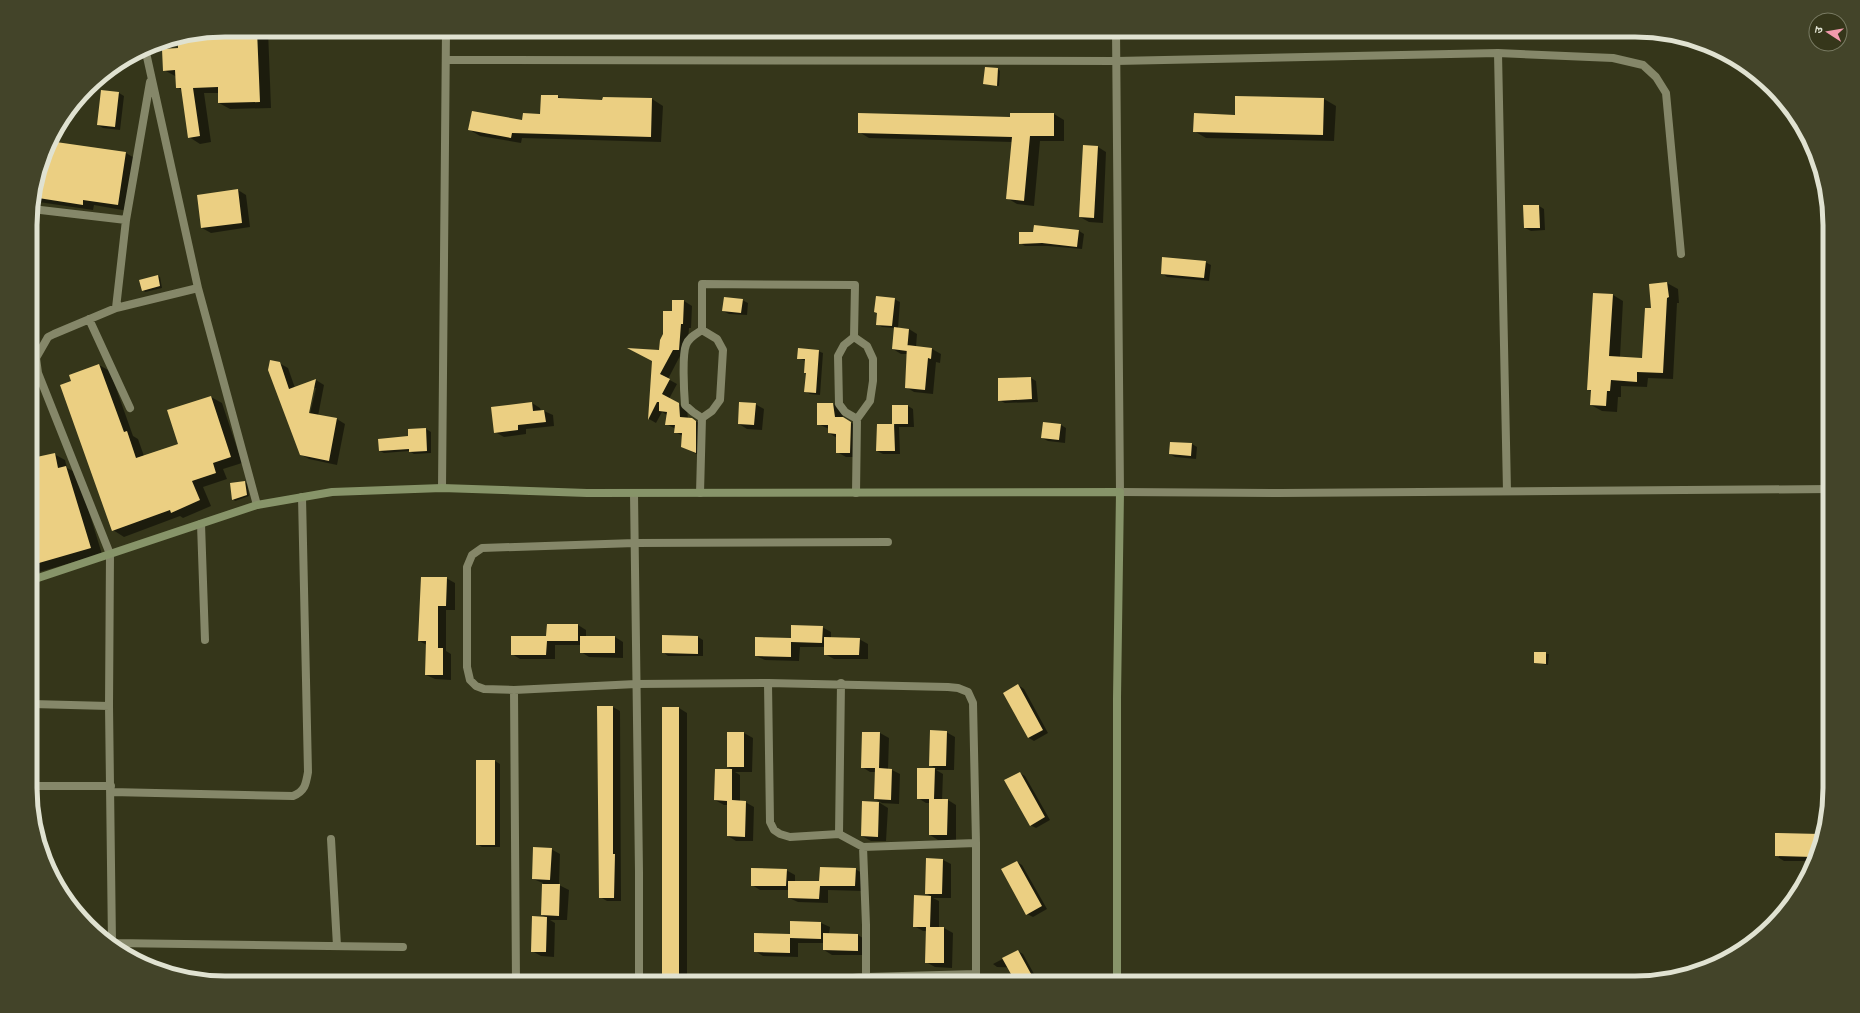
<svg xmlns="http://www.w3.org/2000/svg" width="1860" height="1013" viewBox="0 0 1860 1013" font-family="'Nunito Sans','Noto Sans Devanagari',sans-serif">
<rect width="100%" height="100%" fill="#35361a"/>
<path fill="#0007" fill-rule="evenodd" d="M225 30H268L271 108 230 109 219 103V93H204L211 142 200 144 189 137 183 91 177 87V77L164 70 179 49 189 41V37Z
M998 69 1000 71 999 86 984 84Z
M119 93 124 96 120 130 103 128 98 125Z
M557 96 563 99 603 101 604 98 652 99 663 106 661 142 522 138 521 143 480 136 470 130 523 122 541 115Z
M1236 97 1324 99 1336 106 1334 141 1206 138 1194 131 1236 116Z
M1011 114H1054L1064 120V141H1040L1034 206 1017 204 1007 198 1012 142 869 138 859 132 1011 118Z
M49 142 126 153 136 159 128 211 94 205 93 210 32 201Z
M1098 147 1106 152 1103 223 1089 222 1080 217Z
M238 190 246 195 250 227 211 233 202 228Z
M1539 206 1544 209 1545 230 1531 231 1525 228Z
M1079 231 1084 234 1082 249 1048 246H1025L1020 243Z
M32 248 35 250 32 270Z
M1205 262 1211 265 1209 281 1167 277 1162 273Z
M158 276 160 277 162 288 145 292 143 290Z
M1667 283 1678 289 1679 303H1677L1673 379 1648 378 1647 387 1621 386V397H1618L1617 412 1602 411 1591 405 1592 391 1588 390 1613 295 1623 301 1620 357 1643 359 1652 309Z
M894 299 900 302 898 328 909 329 917 334 916 347 932 349 941 354 940 363 936 362 933 394 914 392 906 387 907 354H901L893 349 895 328 882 327 877 324Z
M742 300 748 303 747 315 729 314 723 311Z
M684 301 692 306 691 328H689L687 354H681L668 379 677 384 669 399 687 409 688 419H692L704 426 703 457 682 447 683 436 675 432 676 429 666 424 667 415 662 412 656 423 649 419 653 361 660 352 673 313Z
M818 351 823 353 820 395 810 394 805 391 807 374 805 373 806 361 798 358Z
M279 363 288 368 295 388 316 380 324 385 318 416 337 419 345 424 337 465 309 459 300 454ZM313 388H316L309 418H307Z
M99 365 110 371 133 436 138 439 144 456 179 444 169 411 211 397 222 403 242 463 223 469 227 479 203 487 211 506 183 518 180 516 124 537 113 530 72 381Z
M1031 378 1036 381 1038 402 1005 403 999 400Z
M532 403 540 408 541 411H544L553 415 554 426 526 429V434L504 437 495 432Z
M755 404 764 409 762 430 747 429 739 424Z
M818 404H833L842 409 843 418 860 428 858 457H846L837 452V438L829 433V429L818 424Z
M908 406 913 409 914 427H899L900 454H883L877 451Z
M1061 425 1066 428 1065 443 1048 441 1042 438Z
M426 429 431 432V453L414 454 409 451 384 453 380 451 409 437V430Z
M1192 444 1197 447 1196 459 1175 457 1170 454Z
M54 454 65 460 67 468 77 473 102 554 32 574V459Z
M245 482 247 484 249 496 235 501 233 499Z
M446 578 455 583V610H446V651L451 654V680L435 679 426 675 427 645 419 641Z
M578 625 586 630V637H615L623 642V658L589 657 581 652V645H555V659H520L512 654Z
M822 627 831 632V638L859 639 868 644V659H834L825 654V647H800L799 661 765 660 756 656Z
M698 637 703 640V656H668L663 652Z
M1535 653 1549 654 1548 665 1535 663Z
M1018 685 1024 689 1048 733 1034 741 1029 738 1004 693Z
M613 707 620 711 621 901H607L600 897Z
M663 708H679L687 713V983H663Z
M946 732 955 737 954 770H936L943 774 942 800H948L956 805V840H938L930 835V803H926L918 798V769H937L930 765Z
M728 733H744L753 738 752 772H735L740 775V802H745L754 807 753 841H736L728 836V805H724L715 800 716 770H733L728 767Z
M863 733H880L889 738 888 769 892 770 900 774 899 804 880 803 888 808 886 841H871L862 836 863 802 882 803 875 799 876 772H870L862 767Z
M495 761 500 764V847H482L477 844Z
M1020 773 1025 776 1050 820 1036 828 1030 825Z
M1819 835 1811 861H1784L1776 856Z
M551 849 560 854 559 885 569 890 567 920H550L555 923 554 957 541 956 532 951 533 917 547 918 542 915 543 883 533 879Z
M943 860 951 864V898H933L939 901V928H944L953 933 952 968 935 967 926 962 927 931H923L914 926 915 896 932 897 926 893Z
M1017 862 1022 865 1047 909 1033 917 1027 914Z
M855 869 864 874V891L828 890V903L798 902 789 898V890H760L752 885 786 870 795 875V882H820Z
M791 922 821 923 830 927 829 934 858 935 866 940V955H832L824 950V943H798V957L763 956 755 951 791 935Z
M1018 951 1023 954 1039 983H1026V968L997 967 993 964Z
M1693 965 1712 966 1692 974Z
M1555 978 1572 980 1576 983H1554Z"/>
<path fill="#ebcf82" d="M225 30H257L260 102 218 103V87L193 88 200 136 188 138 181 88H176L175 70 163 71 162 49 178 48V40H188V37Z
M985 67 998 68 997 86 983 84Z
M101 90 119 92 115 127 97 125Z
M541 95H558V98L602 100 603 97 652 98 651 137 512 133 511 138 468 130 472 111 522 120 523 113 540 114Z
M1235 96 1324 98 1323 135 1193 132 1194 113 1235 115Z
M858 113 1010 117V113H1054V136H1030L1024 201 1006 199 1012 137 858 133Z
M49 141 126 152 118 205 83 200V205L32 197Z
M1083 145 1098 146 1094 218 1079 217Z
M238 189 242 223 201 228 197 195Z
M1523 205H1539L1540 228H1524Z
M1034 225 1079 230 1077 247 1042 243 1019 244V232H1033Z
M1162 257 1206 261 1204 278 1161 274Z
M158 275 160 286 142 291 139 280Z
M1667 282 1669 297 1667 298 1663 373 1637 372V382L1611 380 1610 391H1607L1606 406 1590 405 1591 390H1587L1593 293 1613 294 1609 356 1642 358 1645 308H1651L1649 284Z
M876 296 895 298 892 326 876 325 877 313 874 312Z
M724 297 743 299 741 313 722 311Z
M672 300H684L683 324H681L679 350H673L660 374 670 379 662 394 679 403 680 417 692 418 696 421V453L681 447 682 433H674L675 425H665L667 412 659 411V402H657L648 420 652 361 627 348 659 350 660 340 663 334V311H672Z
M894 327 909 329 907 351 892 349Z
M907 345 932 348 931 359 928 358 925 390 905 388Z
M798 348 819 350 816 393 804 392 806 373H804L805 359H797Z
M270 360 280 362 289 389 316 379 309 413 337 418 329 461 300 455 268 370Z
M99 364 124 432 127 431 136 458 178 444 167 410 211 396 231 457 213 463 216 473 192 481 200 500 171 513 170 510 112 531 60 385 71 381 69 375Z
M1031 377 1032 399 998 401V378Z
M532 402 533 411 544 410 546 422 518 425V430L494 433 491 407Z
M739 402 756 403 754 425 738 424Z
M817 403H833L835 417H843L851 422 850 453H836V434L828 433V425H817Z
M892 405H908V424H894L895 451H876L877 424H892Z
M1043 422 1061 424 1059 440 1041 438Z
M426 428 427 451 409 452V449L379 451 378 439 408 436V429Z
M1170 442 1192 443 1191 456 1169 454Z
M55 453 58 468 66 466 91 548 32 565V476L36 475 32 458Z
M245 481 247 495 232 500 230 483Z
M421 577H447L446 606H438V648H443V675H425L426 641H418Z
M547 624H578V641H547L546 655H511V636H546Z
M791 625 823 626 822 643 791 642V657L755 656V637L791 638Z
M662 635 698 636V654L662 653Z
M580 636H615V653H580Z
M824 637 860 638 859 655H824Z
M1534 652H1546V664L1534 663Z
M1018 684 1043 730 1028 738 1003 693Z
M597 706H613V854H615L614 898H599Z
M662 707H679V983H662Z
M930 730 947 731 946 766H929Z
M727 732H744V767H727Z
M862 732H880L879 768 892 769 891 800 874 799 875 768H861Z
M476 760H495V845H476Z
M917 768H935L934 799H948L947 835H929V799H917Z
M715 769H732V800L746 801 745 837 727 836V801L714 800Z
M1020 772 1045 817 1030 826 1004 780Z
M862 801 879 802 878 837 861 836Z
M1775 833 1820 834 1813 857 1775 856Z
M533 847 552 848 550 880 532 879Z
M926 858 943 859 942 894H925Z
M1017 861 1042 906 1026 915 1001 869Z
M820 867 856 868 855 886H820L819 899 788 898V881H819Z
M751 868 787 869 786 886H751Z
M542 884H560L559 916 541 915Z
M914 895 931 896 930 927H944V963H925L926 927H913Z
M532 916 547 917 546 952H531Z
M790 921 821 922V939L790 938V953L754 952V933L790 934Z
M823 933 858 934V951L823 950Z
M1018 950 1036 983H1016L1002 958Z"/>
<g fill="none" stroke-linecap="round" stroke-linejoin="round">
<path stroke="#858769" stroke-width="8" d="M1498 53 1507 491
M1116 61 1498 53 1613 58 1643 65 1656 77 1666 93 1681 254
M1120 492 1280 493 1830 489
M1758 938C1761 929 1766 924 1775 923"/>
<path stroke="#858769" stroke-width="8" d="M1116 30 1120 492
M145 48 198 288 257 505
M446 60 1116 61
M32 209 126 220
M116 308 126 220 150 82
M89 319 130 408
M702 330 717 339 723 350 720 400 712 411 702 418
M854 337 844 345 838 356 839 404 845 412 857 419
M442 488 446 30
M634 493 639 872V983
M700 493 702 418 693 412 685 405C684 392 682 355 686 345 689 337 696 334 702 330V284L855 285 854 337 867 346 873 359V381L870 401 857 419 856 493
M201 524 205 640
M888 542 635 543 482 548 472 555 467 567V667L470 680 476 686 484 689 514 690 636 684 768 683 948 687 958 688 968 692 973 703 976 843V983
M768 683 770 822 774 830 780 834 790 837 839 834 863 847 976 843
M514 690 516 983
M32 704 109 706
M32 786H111
M111 792 293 796C305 791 306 784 308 772L302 497
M839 834 841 683
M331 839 337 946
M863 847 866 925V977
M112 943 109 706 110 554 38 373 36 358 48 337 54 334 116 308 198 288
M113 943 403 947
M786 983 866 977 976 974"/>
<path stroke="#879469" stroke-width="8" d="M32 580 257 505 332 492 442 488 587 493 1120 492 1117 698V983"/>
</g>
<path d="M0 0H1860V1013H0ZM225 37H1635A188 188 0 0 1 1823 225V788A188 188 0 0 1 1635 976H225A188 188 0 0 1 37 788V225A188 188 0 0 1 225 37Z" fill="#434429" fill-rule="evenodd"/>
<path fill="none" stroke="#e0e2d1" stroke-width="5" d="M225 37H1635A188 188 0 0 1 1823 225V788A188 188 0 0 1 1635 976H225A188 188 0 0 1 37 788V225A188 188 0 0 1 225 37Z"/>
<g transform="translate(1828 32) rotate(282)"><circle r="19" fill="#35361a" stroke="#797b63"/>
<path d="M0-3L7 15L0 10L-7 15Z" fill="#f29aad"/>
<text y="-6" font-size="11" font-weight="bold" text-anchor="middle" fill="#e0e2d1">उ</text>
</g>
</svg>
